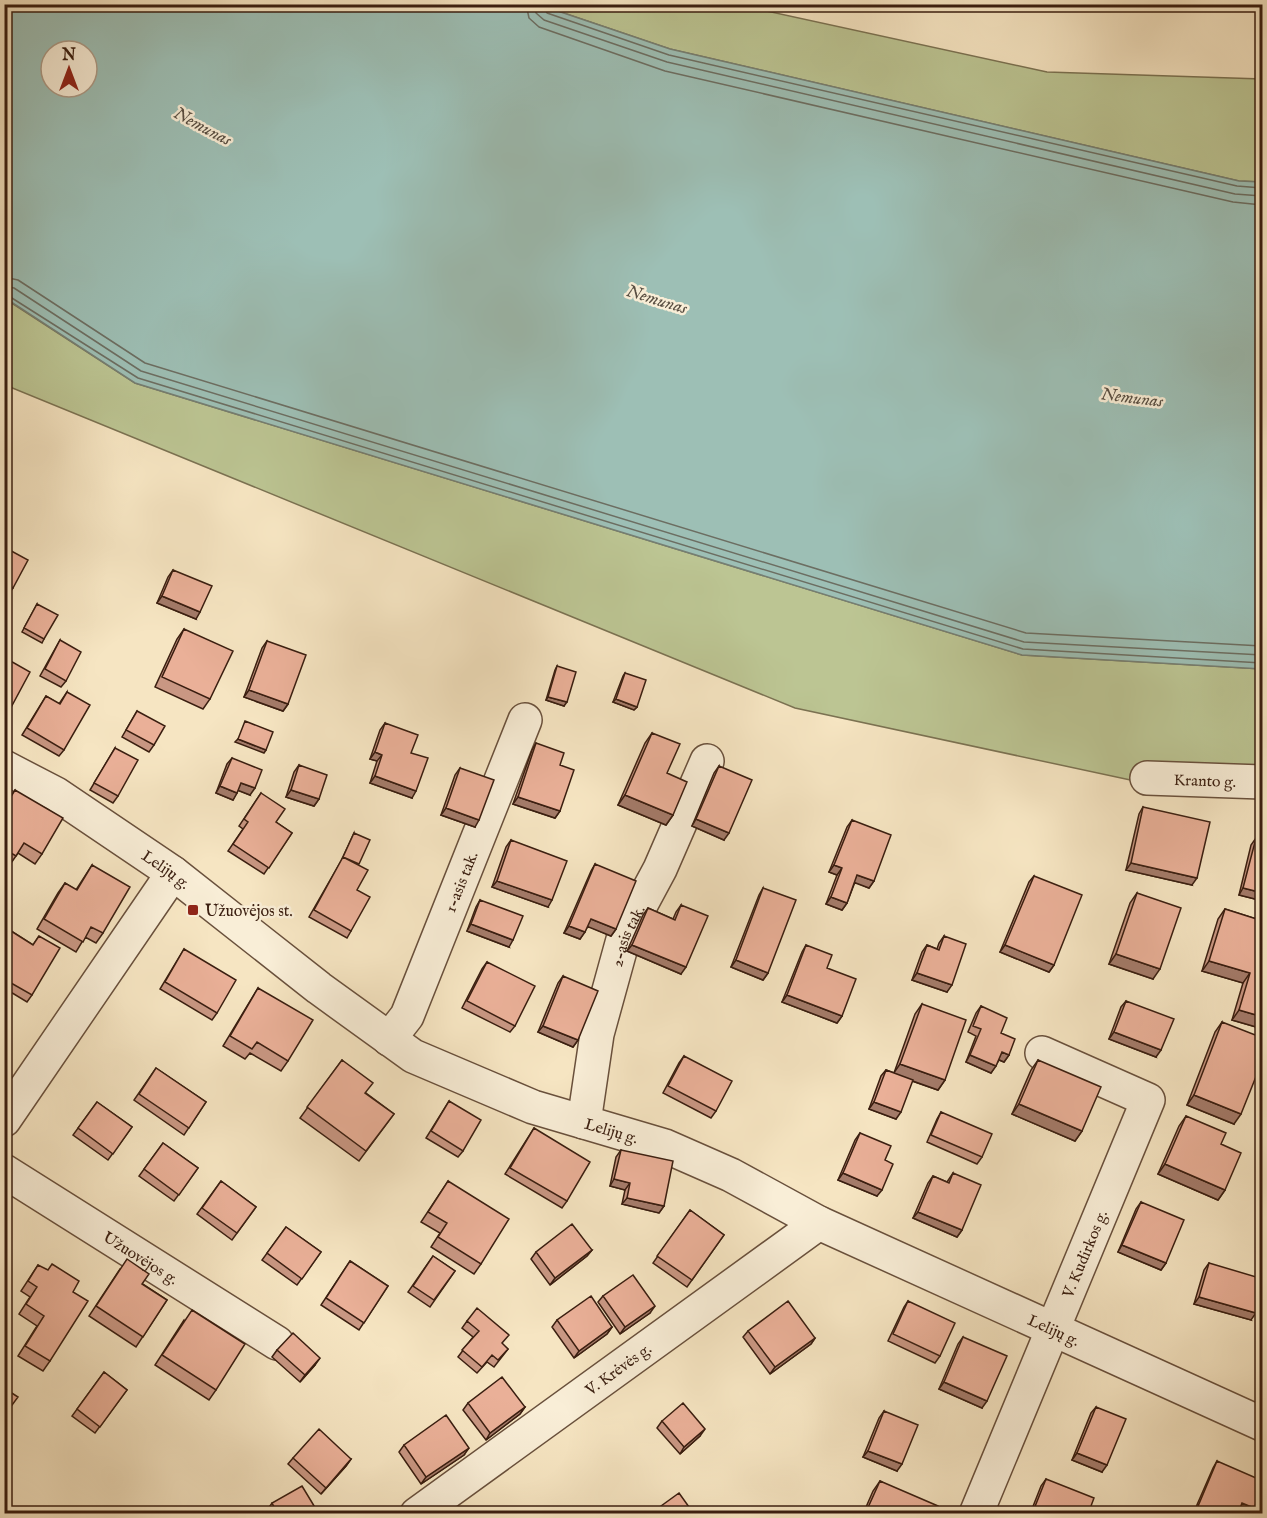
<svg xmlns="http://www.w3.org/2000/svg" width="1267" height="1518" viewBox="0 0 1267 1518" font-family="'IM FELL English',serif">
<rect width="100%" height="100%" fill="#f6e5c2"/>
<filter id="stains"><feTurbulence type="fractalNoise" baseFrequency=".00333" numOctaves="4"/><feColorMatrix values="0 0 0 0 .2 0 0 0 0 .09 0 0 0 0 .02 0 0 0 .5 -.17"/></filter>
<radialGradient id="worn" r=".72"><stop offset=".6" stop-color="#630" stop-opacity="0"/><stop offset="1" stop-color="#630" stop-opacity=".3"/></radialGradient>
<path fill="#bcc593" stroke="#7b7252" stroke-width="1.5" d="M540 5H739L1047 72 1262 79V182L1239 181 670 49Z
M4 298 135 383 1022 655 1262 669V790L1163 787 795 708 5 385Z"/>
<path fill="#9dbfb5" stroke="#757f73" stroke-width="1.5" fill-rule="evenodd" d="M4 5H540L670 49 1239 181 1262 182V669L1022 655 135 383 5 298ZM51 51H87V87H51Z"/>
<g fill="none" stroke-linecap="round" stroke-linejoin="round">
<path stroke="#6c6e62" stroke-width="1.5" d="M526 4 529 18 539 27 665 71 1233 202 1262 205
M535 4 536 13 544 20 667 62 1235 194 1262 196
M542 4 547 13 669 55 1237 186 1262 188
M4 277 18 280 145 363 1026 633 1262 646
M4 286 14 288 141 371 1024 642 1262 655
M4 293 138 378 1023 649 1262 663"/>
<defs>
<g id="minor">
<path id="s1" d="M4 767 56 794 173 873 319 988 413 1056 533 1107 665 1146 731 1175 819 1223 1262 1424"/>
<path id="s2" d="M1147 778 1262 782"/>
<path id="s3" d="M389 1039 407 1016 525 720"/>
<path d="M4 1120 173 873"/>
<path id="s4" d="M584 1122 597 1034 624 936 660 869 707 761"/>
<path id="s5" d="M4 1171 277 1343"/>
<path id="s6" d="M417 1514 819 1223"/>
<path id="s7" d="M976 1514 1148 1100 1042 1053"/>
</g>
</defs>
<use href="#minor" stroke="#69503c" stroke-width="36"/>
<use href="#minor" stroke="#f9eed7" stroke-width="33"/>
</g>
<path fill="#c99783" stroke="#3a1e10" stroke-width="1.5" d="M4 547 13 588 8 595 4 593Z
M173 570 196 619 157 603 168 577Z
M37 604 44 639 42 643 22 632Z
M184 629 210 699 203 709 155 687 177 639Z
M60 640 66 681 61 687 40 676 56 647Z
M267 641 288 704 283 711 244 697 262 648Z
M7 659 8 713 4 718V662Z
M557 666 564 706 546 700 555 670Z
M625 673 637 707 634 710 613 702 623 676Z
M67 692 64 750 59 756 22 735 46 696 59 704Z
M137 711 154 745 149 752 122 737Z
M385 723 412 798 370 783 377 761 370 759 380 730Z
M652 733 667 773 673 815 666 825 618 805 645 743Z
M536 743 560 765V811L555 818 513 804 532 750Z
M115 748 118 796 113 803 90 790Z
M232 758 250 795 238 790 233 800 216 793 227 764Z
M299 765 319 799 314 806 286 797 294 772Z
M719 766 724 840 692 826 714 773Z
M460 768 475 827 441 815 455 775Z
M15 790 42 854 35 864 18 853 9 866 4 863V806Z
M261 793 276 822 292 833 264 874 228 851 243 829 239 826Z
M1143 807 1192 885 1126 870 1139 814Z
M852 820 874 881 869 888 855 882 847 903 842 910 826 904 837 875 829 872 847 827Z
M354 833 358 865 357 890 351 931 347 938 309 917 341 861Z
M1256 838 1263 839V901L1239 895 1251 845Z
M511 840 548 907 492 887 506 847Z
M595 864 616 929 611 936 588 926 580 939 564 933 591 871Z
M92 865 103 933 96 943 85 937 76 952 37 929 58 893 65 883 76 890Z
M1034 876 1054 965 1049 972 1000 952 1029 882Z
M763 888 768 973 763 980 731 967 759 895Z
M1137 893 1153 979 1109 964 1130 903Z
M480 900 509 947 467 931 476 907Z
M681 905V974L627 951 643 915 648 908 673 919 676 912Z
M1225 909 1263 921V1029L1232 1020 1243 983 1202 971 1218 919Z
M11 931 33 945 39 936 32 995 27 1002 4 988V941Z
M944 936 947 992 912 980 922 952 927 945 937 949 939 943Z
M806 945 827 968 842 1016 837 1023 782 1002 802 952Z
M184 949 217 1013 212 1020 160 989Z
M487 962 515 1026 510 1032 462 1008 482 969Z
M563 976 578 1040 573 1047 538 1032 558 983Z
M258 988 288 1061 281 1071 250 1053 245 1059 223 1046Z
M1126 1001 1156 1057 1109 1039 1121 1007Z
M922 1004 945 1080 938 1090 912 1081 896 1119 869 1109 881 1076 886 1070 894 1073 915 1014Z
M981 1006 1001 1033 1009 1055 1004 1062 999 1060 991 1073 966 1062 976 1036 968 1032 976 1013Z
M1222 1022 1234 1124 1187 1105 1215 1032Z
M684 1056 716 1111 711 1118 663 1093 679 1063Z
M342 1060 366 1093 394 1114 359 1161 300 1118Z
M1038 1060 1082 1131 1075 1141 1012 1114 1031 1070Z
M156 1068 206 1102 184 1135 134 1100Z
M449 1101 463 1151 458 1157 426 1138Z
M97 1102 132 1127 108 1160 73 1135Z
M941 1112 982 1157 977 1164 927 1142 937 1119Z
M1186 1116 1221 1144 1225 1190 1218 1200 1158 1174 1179 1126Z
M534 1128 567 1201 562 1208 505 1174Z
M860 1133 885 1160 877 1196 838 1180 855 1140Z
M163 1143 198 1168 174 1201 139 1176Z
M621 1150 664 1206 659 1213 622 1204 625 1190 610 1186 616 1157Z
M953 1173 962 1230 957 1237 913 1218 928 1183 933 1176 947 1182Z
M221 1181 256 1207 232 1240 197 1214Z
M448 1181 481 1264 474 1274 431 1247 440 1233 421 1222Z
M1141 1202 1166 1263 1161 1270 1118 1252 1136 1209Z
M690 1210 724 1235 687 1287 653 1263Z
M286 1227 321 1252 297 1285 262 1260Z
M592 1250 587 1256 550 1285 531 1259 536 1252Z
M433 1256 455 1271 430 1307 408 1292Z
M350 1261 388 1286 359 1330 321 1305Z
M1209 1263 1251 1320 1194 1304 1204 1270Z
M38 1265 73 1292 50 1361 43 1371 18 1356 37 1326 19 1314 30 1297 21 1291Z
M120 1269 167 1300 136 1347 89 1316Z
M603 1296 650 1313 620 1334 598 1302Z
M908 1301 940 1356 935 1363 888 1341 904 1307Z
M184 1320 216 1390 209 1400 155 1365Z
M557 1320 612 1327 607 1334 574 1358 552 1327Z
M467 1321 502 1344 508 1349 494 1367 487 1362 477 1373 458 1357 473 1337 462 1328Z
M748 1331 815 1338 811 1344 770 1374 743 1337Z
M963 1337 982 1408 939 1389 958 1344Z
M277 1350 315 1365 300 1382 272 1357Z
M104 1372 127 1390 95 1433 72 1416Z
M468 1403 525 1407 520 1414 486 1440 463 1410Z
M1096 1407 1102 1472 1072 1460 1091 1413Z
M884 1411 897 1471 863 1457 879 1418Z
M662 1421 700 1436 680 1454 657 1428Z
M404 1445 464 1455 421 1484 399 1452Z
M293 1458 351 1459 346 1466 321 1494 288 1464Z
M1217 1461 1239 1510 1238 1514H1193L1213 1468Z
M1046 1479 1088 1514H1030L1041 1486Z
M880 1481 935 1514H863L873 1491Z
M272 1503 319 1514H269L267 1510Z"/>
<path fill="#a47b6a" stroke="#3a1e10" stroke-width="1.5" d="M162 596 200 612 196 619 157 603Z
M249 690 288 704 283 711 244 697Z
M548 697 567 702 564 706 546 700Z
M616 699 637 707 634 710 613 702Z
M238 739 266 750 264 753 235 742Z
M375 752 382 755 377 761 370 759Z
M375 776 416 791 412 798 370 783Z
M241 783 255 788 250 795 237 790Z
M220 786 237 793 233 800 216 793Z
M291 790 319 799 314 806 286 797Z
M625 795 673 815 666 825 618 805Z
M518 797 560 811 555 818 513 804Z
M446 808 479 820 475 827 441 815Z
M696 819 729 833 724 840 692 826Z
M1131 863 1197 878 1192 885 1126 870Z
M834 865 842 868 837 875 829 872Z
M857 875 874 881 869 888 853 882Z
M497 881 552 900 548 907 492 887Z
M1243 888 1263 893V901L1239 895Z
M831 897 847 903 842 910 826 904Z
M591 919 616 929 611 936 586 926Z
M471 924 513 940 509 947 467 931Z
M569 926 585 932 580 939 564 933Z
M632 945 686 967 681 974 627 951Z
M1005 945 1054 965 1049 972 1000 952Z
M1116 954 1160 969 1153 979 1109 964Z
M736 960 768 973 763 980 731 967Z
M1209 961 1250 973 1243 983 1202 971Z
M917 973 952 985 947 992 912 980Z
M787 995 842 1016 837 1023 782 1002Z
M1239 1010 1263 1017V1029L1232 1020Z
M543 1026 578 1040 573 1047 538 1032Z
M1114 1032 1161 1050 1156 1057 1109 1039Z
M1002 1052 1009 1055 1004 1062 997 1059Z
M970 1055 996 1066 991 1073 966 1062Z
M900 1064 945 1080 938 1090 893 1074Z
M1194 1095 1241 1114 1234 1124 1187 1105Z
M874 1102 901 1112 896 1119 869 1109Z
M1019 1104 1082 1131 1075 1141 1012 1114Z
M1165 1164 1225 1190 1218 1200 1158 1174Z
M843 1173 882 1190 877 1196 838 1180Z
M614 1179 630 1183 625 1190 610 1186Z
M627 1198 664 1206 659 1213 622 1204Z
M918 1212 962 1230 957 1237 913 1218Z
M1122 1245 1166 1263 1161 1270 1118 1252Z
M592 1250 587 1256 550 1285 555 1278Z
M1199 1297 1256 1313 1251 1320 1194 1304Z
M655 1306 650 1313 620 1334 625 1327Z
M612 1327 607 1334 574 1358 579 1351Z
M815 1338 811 1344 770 1374 775 1367Z
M320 1358 315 1365 300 1382 305 1375Z
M944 1382 987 1401 982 1408 939 1389Z
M525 1407 520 1414 486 1440 490 1433Z
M705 1429 700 1436 680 1454 684 1447Z
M469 1448 464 1455 421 1484 426 1477Z
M868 1451 902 1464 897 1471 863 1457Z
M1077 1453 1107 1465 1102 1472 1072 1460Z
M351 1459 346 1466 321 1494 326 1488Z
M1242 1503 1254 1508 1250 1514H1247L1238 1510Z"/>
<path fill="#eab098" stroke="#3a1e10" stroke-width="1.5" d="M4 547 28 560 13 588 4 583Z
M173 570 212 586 200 612 162 596Z
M37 604 58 615 44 639 24 628Z
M184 629 233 651 210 699 162 677Z
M60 640 81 652 66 681 45 669Z
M267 641 306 655 288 704 249 690Z
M7 659 30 672 8 713 4 711V663Z
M557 666 576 672 567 702 548 697Z
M625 673 646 680 637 707 616 699Z
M67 692 90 705 64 750 27 728 46 696 60 704Z
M137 711 165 726 154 745 126 730Z
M245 721 273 732 266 750 238 739Z
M385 723 418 735 411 753 428 758 416 791 375 776 382 755 375 752Z
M652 733 680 744 667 773 687 782 673 815 625 795Z
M536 743 564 753 560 765 574 770 560 811 518 797Z
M115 748 138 760 118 796 94 783Z
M232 758 262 770 255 788 241 783 237 793 220 786Z
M299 765 327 775 319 799 291 790Z
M719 766 752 780 729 833 696 819Z
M460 768 494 780 479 820 446 808Z
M15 790 63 818 42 854 24 843 16 856 4 849V808Z
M261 793 285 809 276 822 292 833 269 868 233 844 248 822 244 819Z
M1143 807 1210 822 1197 878 1131 863Z
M852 820 891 835 874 881 857 875 847 903 831 897 842 868 834 865Z
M354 833 370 840 359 864 343 857Z
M1256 838 1263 839V893L1243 888Z
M511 840 567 861 552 900 497 881Z
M343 857 368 870 357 890 370 897 351 931 314 910Z
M595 864 636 881 616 929 591 919 585 932 569 926Z
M92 865 130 887 103 933 91 927 83 942 44 919 65 883 77 890Z
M1034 876 1082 895 1054 965 1005 945Z
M763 888 796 900 768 973 736 960Z
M1137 893 1181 908 1160 969 1116 954Z
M480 900 523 916 513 940 471 924Z
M681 905 708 916 686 967 632 945 648 908 675 920Z
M1225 909 1263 921V1017L1239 1010 1250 973 1209 961Z
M11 931 33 945 39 936 60 948 32 995 4 979V942Z
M944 936 966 944 952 985 917 973 927 945 939 950Z
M806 945 832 955 827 968 856 979 842 1016 787 995Z
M184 949 236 980 217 1013 165 982Z
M487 962 535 986 515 1026 467 1001Z
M563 976 598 991 578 1040 543 1026Z
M258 988 313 1020 288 1061 257 1042 252 1049 230 1036Z
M1126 1001 1174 1019 1161 1050 1114 1032Z
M922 1004 966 1020 945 1080 900 1064Z
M981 1006 1007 1018 1001 1033 1015 1039 1009 1055 1002 1052 996 1066 970 1055 981 1029 973 1026Z
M1222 1022 1263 1038V1059L1241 1114 1194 1095Z
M684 1056 732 1081 716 1111 668 1086Z
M342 1060 373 1083 365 1093 394 1114 366 1151 307 1107Z
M1038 1060 1101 1087 1082 1131 1019 1104Z
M156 1068 206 1102 189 1128 139 1094Z
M886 1070 913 1080 901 1112 874 1102Z
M449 1101 481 1120 463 1151 431 1131Z
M97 1102 132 1127 113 1154 78 1128Z
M941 1112 992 1134 982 1157 931 1135Z
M1186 1116 1226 1133 1221 1144 1241 1153 1225 1190 1165 1164Z
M534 1128 590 1162 567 1201 510 1168Z
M860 1133 891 1146 885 1160 893 1164 882 1190 843 1173Z
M163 1143 198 1168 179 1195 144 1169Z
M621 1150 673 1161 664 1206 627 1198 630 1183 614 1179Z
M953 1173 981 1185 962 1230 918 1212 933 1176 949 1183Z
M221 1181 256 1207 237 1233 202 1208Z
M448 1181 509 1219 481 1264 438 1237 447 1223 428 1212Z
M1141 1202 1184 1220 1166 1263 1122 1245Z
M690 1210 724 1235 692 1280 657 1256Z
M572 1224 592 1250 555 1278 536 1252Z
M286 1227 321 1252 302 1279 267 1253Z
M433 1256 455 1271 434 1300 413 1286Z
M127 1259 149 1274 142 1284 167 1300 143 1337 96 1306Z
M350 1261 388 1286 364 1323 326 1298Z
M1209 1263 1263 1279V1290L1256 1313 1199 1297Z
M52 1264 79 1281 73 1292 88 1301 50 1361 25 1346 44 1316 26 1304 37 1287 28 1281 38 1265 48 1270Z
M633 1275 655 1306 625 1327 603 1296Z
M591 1296 612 1327 579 1351 557 1320Z
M788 1301 815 1338 775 1367 748 1331Z
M908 1301 955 1323 940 1356 893 1334Z
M477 1308 509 1335 502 1343 508 1349 498 1360 492 1355 482 1367 462 1350 479 1331 467 1321Z
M192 1310 245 1344 216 1390 162 1355Z
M293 1333 320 1358 305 1375 277 1350Z
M963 1337 1007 1356 987 1401 944 1382Z
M104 1372 127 1390 100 1427 77 1409Z
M502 1377 525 1407 490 1433 468 1403Z
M4 1388 18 1397 4 1416Z
M683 1403 705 1429 684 1447 662 1421Z
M1096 1407 1126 1419 1107 1465 1077 1453Z
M884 1411 918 1425 902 1464 868 1451Z
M446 1415 469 1448 426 1477 404 1445Z
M319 1429 351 1459 326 1488 293 1458Z
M1217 1461 1263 1481V1488L1254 1508 1242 1503 1238 1514H1202L1196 1511Z
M1046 1479 1094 1498 1088 1514H1032Z
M880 1481 938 1506 935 1514H869L866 1512Z
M302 1486 319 1514H278L272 1503Z
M679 1493 694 1514H650Z"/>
<rect fill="#8f2418" stroke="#f9eed7" stroke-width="2" x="187" y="904" width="12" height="12" rx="3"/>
<g text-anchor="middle" stroke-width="5" stroke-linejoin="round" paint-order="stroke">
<g font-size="16" fill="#3a1e10" stroke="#f9eed7">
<text dy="6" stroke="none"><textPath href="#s2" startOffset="58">Kranto g.</textPath></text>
<text dy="6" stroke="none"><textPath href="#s1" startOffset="192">Lelijų g.</textPath></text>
<text dy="6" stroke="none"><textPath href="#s3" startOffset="174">1-asis tak.</textPath></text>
<text dy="6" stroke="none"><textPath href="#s4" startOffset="192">2-asis tak.</textPath></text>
<text dy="6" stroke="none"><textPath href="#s1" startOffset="714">Lelijų g.</textPath></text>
<text dy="6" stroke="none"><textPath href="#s7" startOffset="282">V. Kudirkos g.</textPath></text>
<text dy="6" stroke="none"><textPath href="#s5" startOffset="162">Užuovėjos g.</textPath></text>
<text dy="6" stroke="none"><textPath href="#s1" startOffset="1200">Lelijų g.</textPath></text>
<text dy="6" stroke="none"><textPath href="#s6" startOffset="248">V. Krėvės g.</textPath></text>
</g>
<g font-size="16" fill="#3a1e10" stroke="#f9eed7" text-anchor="start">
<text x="205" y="916">Užuovėjos st.</text>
</g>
<g font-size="18" font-style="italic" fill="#584e42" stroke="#f9eed7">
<text transform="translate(203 126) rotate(28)" y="6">Nemunas</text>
<text transform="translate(657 299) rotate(17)" y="6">Nemunas</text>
<text transform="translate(1132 397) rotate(7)" y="6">Nemunas</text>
</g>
</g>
<rect width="1267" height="1518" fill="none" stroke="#f6e5c2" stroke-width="24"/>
<rect x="6" y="6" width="1255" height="1506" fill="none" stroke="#3a1e10" stroke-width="3"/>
<rect x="12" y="12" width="1243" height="1494" fill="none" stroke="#3a1e10" stroke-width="1.5"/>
<g transform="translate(69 69)"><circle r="28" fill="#f9eed7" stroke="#ad9b87" stroke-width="1.5"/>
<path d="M0-4.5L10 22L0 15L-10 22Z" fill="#8f2418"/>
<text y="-9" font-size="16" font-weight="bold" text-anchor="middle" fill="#3a1e10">N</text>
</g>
<rect width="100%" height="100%" filter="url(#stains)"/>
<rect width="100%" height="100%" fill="url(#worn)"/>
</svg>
